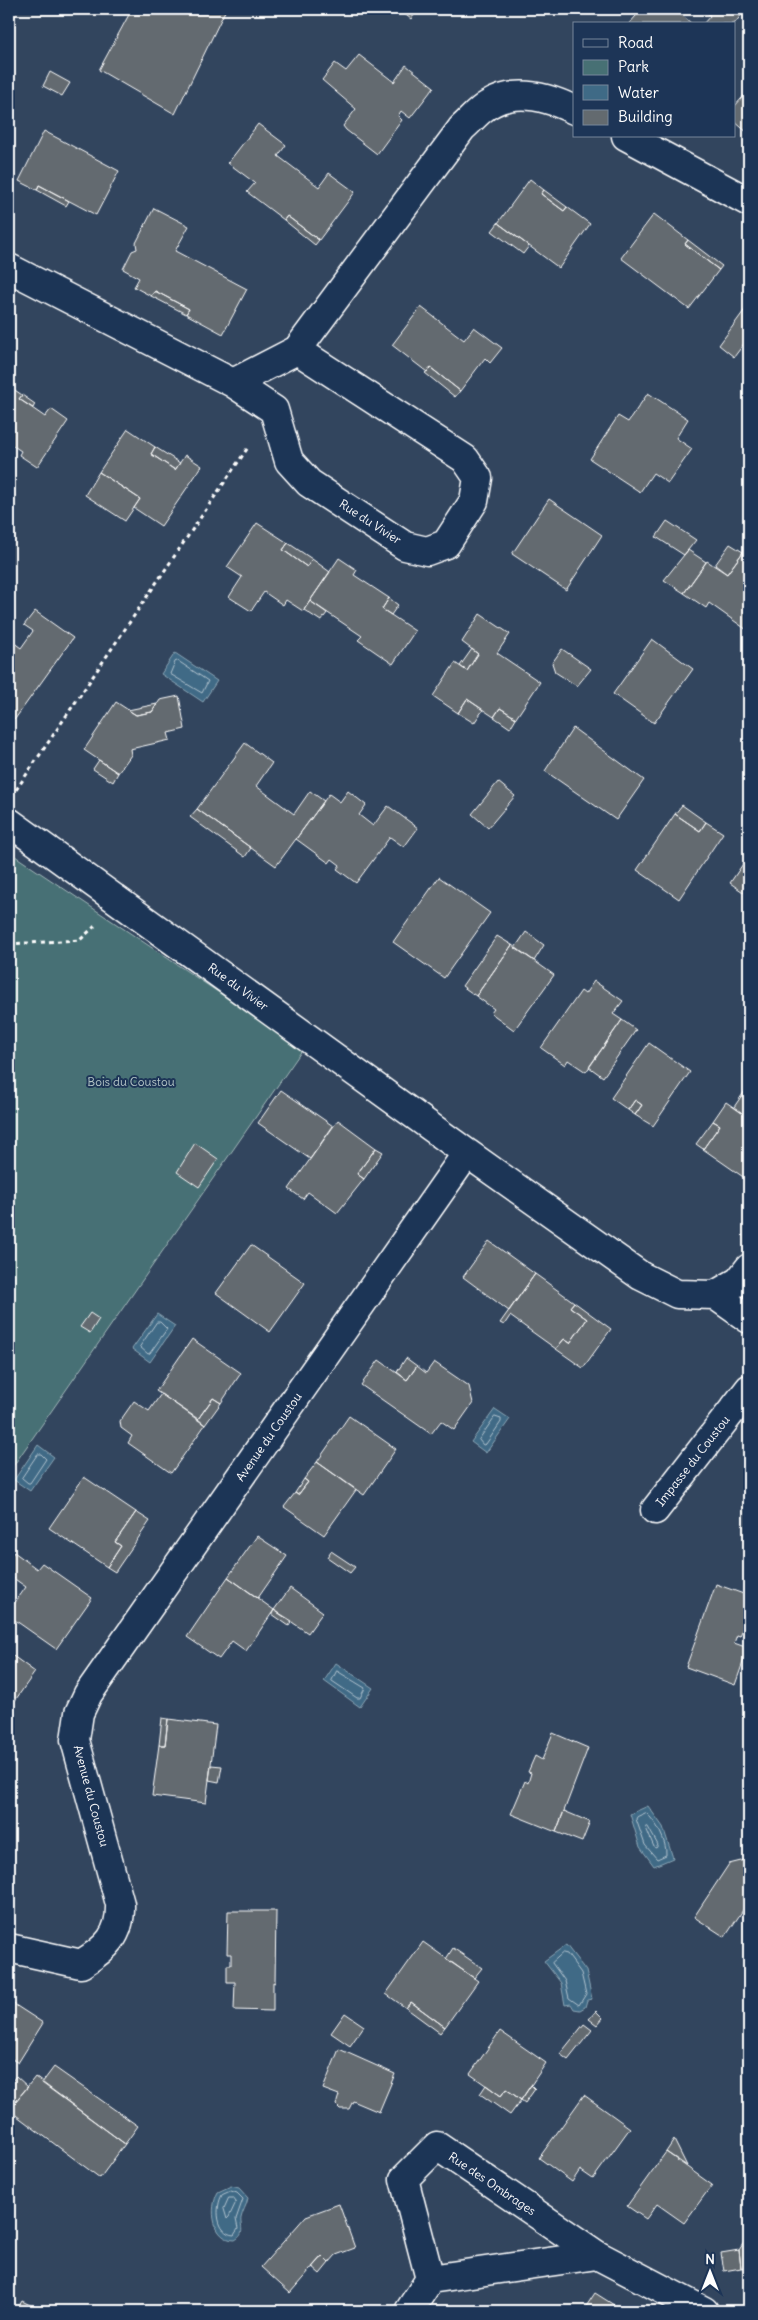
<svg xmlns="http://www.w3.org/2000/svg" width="758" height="2320" viewBox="0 0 758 2320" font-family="Delius,sans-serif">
<rect width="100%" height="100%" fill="#32455e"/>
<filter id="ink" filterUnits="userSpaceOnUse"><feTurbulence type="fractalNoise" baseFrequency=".02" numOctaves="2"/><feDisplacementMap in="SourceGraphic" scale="10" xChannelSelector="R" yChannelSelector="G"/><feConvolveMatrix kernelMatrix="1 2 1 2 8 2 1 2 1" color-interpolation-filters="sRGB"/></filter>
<g filter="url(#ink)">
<path fill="#477074" stroke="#a3b8ba" d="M9 852 303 1049 9 1472Z"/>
<path fill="#3f6a86" stroke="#8ca6b6" d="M175 653 217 681 203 702 161 674Z
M157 1314 175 1326 150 1362 132 1349Z
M495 1409 510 1419 486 1453 471 1442Z
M38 1445 54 1457 30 1491 14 1480Z
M336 1663 373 1688 360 1707 324 1681Z
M648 1806 663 1827 673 1858 654 1866 640 1847 630 1814Z
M566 1945 586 1971 592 1999 587 2000 585 2007 580 2010 574 2009 571 2004 565 2005 561 1983 544 1961Z
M231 2186 239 2188 248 2198C247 2205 242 2212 241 2218 240 2227 246 2234 235 2240 212 2240 209 2208 218 2192Z"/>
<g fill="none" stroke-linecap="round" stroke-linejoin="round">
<path stroke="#b2c3cf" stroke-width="1" d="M178 661 208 681 202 693 170 674 175 662Z
M157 1322H160L167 1329 150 1353 148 1354 140 1347Z
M495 1417 501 1419V1422L486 1444 483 1445 479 1440Z
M38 1454H41L46 1459 30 1483H28L22 1478Z
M337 1671 365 1688 360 1698H357L332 1681Z
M646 1813C656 1821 667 1842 666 1855L657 1859 645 1845 636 1819 637 1817Z
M648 1827 658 1845 656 1848 654 1847 646 1828Z
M563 1953 567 1954 581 1973 586 1994 579 2005 569 1998 565 1981 552 1963Z
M231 2191 237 2193 243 2199 236 2219 238 2229 234 2235C216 2234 215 2207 222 2195Z
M229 2198H233L236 2202 229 2217 227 2219 224 2209Z"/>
</g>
<path fill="#636a6f" stroke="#fff" d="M132 9H226L175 114 99 70Z
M398 9H419L411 19Z
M642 9H675L692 24H629Z
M705 9H739L743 13 734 24H703L710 16Z
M359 55 394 82 406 65 434 87 410 118 401 111 398 116 402 120 377 154 346 130 343 126 356 109 322 80 335 63 346 71Z
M50 72 70 83 62 96 43 86Z
M749 90V134L734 121V107Z
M258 124 286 145 278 156 319 187 329 173 355 192 319 240 287 216 284 220 247 192 255 183 228 163Z
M44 131 119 171 96 215 39 185 37 190 19 181Z
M530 179 544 190 541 194 564 211 567 207 590 224 559 268 498 223Z
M39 185 69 201 66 206 37 190Z
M544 190 567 207 564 211 541 194Z
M154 208 189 226 175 251 247 289 223 334 186 314 189 309 155 291 151 296 134 287 139 278 123 269 132 251 137 249 136 243Z
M654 214 688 240 685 244 719 270 689 309 621 258Z
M287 216 319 240 315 245 284 220Z
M498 223 529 246 523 254 492 231Z
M688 240 722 266 719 270 685 244Z
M155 291 189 309 186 314 151 296Z
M749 304V343L746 341 734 357 719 345Z
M421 307 464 340 474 327 502 348 490 363 485 358 460 391 431 368 427 372 392 345Z
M431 368 460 391 455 397 425 373Z
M9 386 22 395 19 399 45 417 51 409 68 421 37 467 19 455 21 451 9 443Z
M648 393 688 419 676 438 692 449 668 483 653 473 640 492 590 459 618 416 628 422Z
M22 395 35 404 33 408 19 399Z
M128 429 155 447 151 454 175 470 185 455 202 466 161 526 134 508 140 499 99 472Z
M155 447 180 463 175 470 151 454Z
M99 472 140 499 125 521 85 495Z
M549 499 602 535 566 590 512 554Z
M667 521 696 540 684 555 656 537Z
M257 523 288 543 283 550 307 567 312 559 330 572 303 611 286 600 283 605 264 592 251 611 229 597 242 577 227 567Z
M288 543 312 559 307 567 283 550Z
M730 544 743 552 727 574 715 565Z
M749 544V627L747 630 709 603 706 608 684 593 707 561 727 574Z
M688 550 706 562 684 593 664 580Z
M339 558 357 570 354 575 389 598 382 609 415 631 393 664 358 640 362 636 310 601Z
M389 598 398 605 391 615 382 609Z
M310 601 327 613 321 621 304 610Z
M35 611 73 638 15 719 9 714V639L21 648 33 631 24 625Z
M480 614 510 634 497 653 540 682 516 718 500 708 494 717 467 699 458 713 433 696 455 663 467 671 478 654 462 642Z
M652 639 693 669 654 723 613 694Z
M472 649 478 654 467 671 460 666Z
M562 649 591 669 577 686 555 672 552 663Z
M179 696 185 729 168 733 170 740 130 749 131 755 118 773 84 750 116 702 136 715 152 712 160 700Z
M467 699 483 710 474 723 458 713Z
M157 704 152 712 136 715 128 710Z
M500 708 516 718 510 728 494 717Z
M573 728 644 780 616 820 545 771Z
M245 743 272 763 256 786 294 814 310 791 324 801 276 866 197 809Z
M99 760 118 773 113 782 93 769Z
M498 782 515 796 488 828 472 814Z
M348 791 366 805 359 815 373 826 388 806 418 828 404 847 390 837 356 883 337 869 340 865 332 859 329 863 296 839 329 794 340 802Z
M682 805 706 822 700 831 675 814Z
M197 809 251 848 245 857 190 817Z
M675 814 700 831 706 822 723 833 679 899 637 870Z
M749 855V896L730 883Z
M439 877 490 913 444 978 393 942Z
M526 932 544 945 534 961 515 948Z
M497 936 512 945 476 996 462 986Z
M512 945 554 975 514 1030 491 1013 494 1009 476 996Z
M594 981 623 1001 613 1014 622 1020 586 1072 568 1060 565 1065 541 1048 581 991 585 994Z
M622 1020 636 1030 603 1077 589 1067Z
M649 1043 690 1072 653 1126 635 1115 642 1105 635 1100 628 1110 611 1098Z
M749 1085V1118L734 1107Z
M281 1090 333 1126 310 1159 258 1123Z
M635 1100 642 1105 635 1115 628 1110Z
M726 1102 749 1118V1181L703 1149 720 1125 713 1121Z
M338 1120 376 1148 357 1174 364 1179 337 1213 308 1192 303 1199 289 1189Z
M713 1121 720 1125 703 1149 696 1144Z
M195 1143 218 1159 199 1187 177 1172Z
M376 1148 383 1152 364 1179 357 1174Z
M489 1241 535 1274 509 1311 463 1277Z
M251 1245 305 1283 270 1332 216 1293Z
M535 1274 574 1302 570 1307 587 1319 570 1343 564 1339 556 1349 510 1316 504 1325 500 1323Z
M574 1302 611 1329 583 1368 556 1349 564 1339 570 1343 587 1319 570 1307Z
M90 1313 99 1319 90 1333 80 1327Z
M192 1339 241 1373 221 1403 213 1398 198 1419 156 1391Z
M406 1358 417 1366 407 1380 397 1372Z
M379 1360 407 1380 417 1366 426 1373 434 1362 469 1386 473 1403 454 1430 441 1421 431 1434 361 1385Z
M161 1394 205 1425 171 1473 128 1443 132 1436 121 1428 120 1421 134 1401 149 1411Z
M213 1398 221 1403 205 1425 198 1419Z
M349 1416 396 1449 364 1495 317 1462Z
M317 1462 356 1490 324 1535 284 1507 295 1493 298 1495 308 1482 304 1479Z
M84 1477 136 1512 115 1542 121 1546 107 1567 49 1528Z
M304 1479 308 1482 298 1495 295 1493Z
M136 1512 150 1521 115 1572 107 1567 121 1546 115 1542Z
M257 1536 287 1556 258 1598 228 1577Z
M331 1551 355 1567 350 1573 327 1557Z
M14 1552 37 1569 42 1563 92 1598 56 1649 9 1616V1611L26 1587 9 1575V1559Z
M228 1577 274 1610 246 1651 232 1641 219 1659 187 1637Z
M716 1584 749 1596V1612L740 1636 737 1635 734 1643 748 1648 735 1685 686 1667Z
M290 1588 323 1612 308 1633 274 1610Z
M274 1610 292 1621 289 1626 272 1614Z
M9 1653 35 1672 9 1709Z
M162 1718 168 1719 165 1745H159Z
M168 1719 216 1725 206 1803 152 1796 159 1745H165Z
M553 1733 588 1748 556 1832 511 1814 525 1781 528 1783 531 1773 528 1772 535 1756 542 1760Z
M211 1765 222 1766 219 1782 209 1780Z
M564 1811 590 1822 582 1842 556 1832Z
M749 1859V1901L725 1937 694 1917 729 1864Z
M228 1911H276L275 1983 273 1982V2011L234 2010 235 1982H227V1965H231V1954H227Z
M423 1942 478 1981 445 2027 411 2002 406 2008 386 1994Z
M453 1948 482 1968 474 1978 446 1959Z
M9 2001 43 2023 18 2063 9 2057Z
M411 2002 445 2027 440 2033 406 2008Z
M596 2011 603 2018 597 2025 589 2019Z
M345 2013 364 2026 350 2046 331 2033Z
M584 2024 592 2030 568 2060 560 2054Z
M500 2031 546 2063 521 2100 506 2089 501 2096 470 2074Z
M339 2049 395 2074 379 2112 353 2101 349 2109H340L336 2105 339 2095 323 2089Z
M54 2067 138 2126 125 2144 42 2083Z
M16 2076 28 2087 9 2108V2085Z
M35 2077 125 2144 100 2178 9 2110Z
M486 2085 501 2096 506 2089 521 2100 510 2115 480 2094Z
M531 2085 535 2089 525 2103 521 2100Z
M584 2095 630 2128 593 2179 580 2170 572 2182 539 2158Z
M674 2140 687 2166 666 2152Z
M666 2152 712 2185 684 2223 657 2204 646 2219 627 2206Z
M339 2204 355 2248 336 2255 329 2263 322 2256 290 2293 261 2267 306 2216Z
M749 2235V2267L741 2268 739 2250Z
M739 2250 741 2268 724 2271 721 2253Z
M322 2256 329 2263 320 2274 312 2267Z
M595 2293 614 2305 610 2311H604L597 2306 593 2311H583Z
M22 2301 42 2311H16Z"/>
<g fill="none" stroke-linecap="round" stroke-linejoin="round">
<defs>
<path id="street" d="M626 136 749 202
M9 268 233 383 297 350 462 128C470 121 479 110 488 105 515 88 548 97 574 110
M233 383 274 410 289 461 309 483 405 546 427 551 446 544 474 501 478 478 465 459 297 350
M9 822 467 1153
M715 1295 749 1319
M655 1510 749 1389
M9 1948 81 1964C107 1948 121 1935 120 1904L75 1740 79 1713 88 1694 467 1153 641 1276 677 1294 715 1295 739 1281 749 1268
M430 2279 404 2179 437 2146 597 2255
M409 2311 430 2279 597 2255 704 2311"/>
</defs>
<use href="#street" stroke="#fff" stroke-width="31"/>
<path stroke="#fff" stroke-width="3" stroke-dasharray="4 4" stroke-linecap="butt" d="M16 790 249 446
M9 944 80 940 95 926"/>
<use href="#street" stroke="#1d3557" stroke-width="28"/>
</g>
</g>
<g text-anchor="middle" stroke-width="4" stroke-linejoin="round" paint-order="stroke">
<g font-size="12" fill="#fff" stroke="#1d3557">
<text transform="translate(370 522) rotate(33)" y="4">Rue du Vivier</text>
<text transform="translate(238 987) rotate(36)" y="4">Rue du Vivier</text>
<text transform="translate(269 1437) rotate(-55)" y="4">Avenue du Coustou</text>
<text transform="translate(693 1461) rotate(-52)" y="4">Impasse du Coustou</text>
<text transform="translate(91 1796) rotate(75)" y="4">Avenue du Coustou</text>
<text transform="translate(492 2184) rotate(34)" y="4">Rue des Ombrages</text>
</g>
<g font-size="12" fill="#b5c6c7" stroke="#1d3557">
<text x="131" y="1086">Bois du Coustou</text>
</g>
</g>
<rect width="758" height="2320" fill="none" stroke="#1d3557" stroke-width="30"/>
<rect x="15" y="15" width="728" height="2290" fill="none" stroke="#fff" stroke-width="2" filter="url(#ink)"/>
<rect x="573" y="22" width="162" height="115" fill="#1d3557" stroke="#77869a"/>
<rect x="583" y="39" width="25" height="8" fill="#1d3557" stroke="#77869a"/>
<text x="618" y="48" font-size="15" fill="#ffffff">Road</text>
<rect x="583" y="60" width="25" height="15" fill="#477074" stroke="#77869a"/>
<text x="618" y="72" font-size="15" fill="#ffffff">Park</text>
<rect x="583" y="85" width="25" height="15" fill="#3f6a86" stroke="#77869a"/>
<text x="618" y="98" font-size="15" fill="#ffffff">Water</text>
<rect x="583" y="110" width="25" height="15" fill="#636a6f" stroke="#77869a"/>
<text x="618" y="122" font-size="15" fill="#ffffff">Building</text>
<g transform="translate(710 2272)" stroke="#1d3557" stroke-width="4" paint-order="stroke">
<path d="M0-4L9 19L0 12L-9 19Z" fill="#ffffff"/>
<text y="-8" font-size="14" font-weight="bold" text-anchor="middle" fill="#ffffff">N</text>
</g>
</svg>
